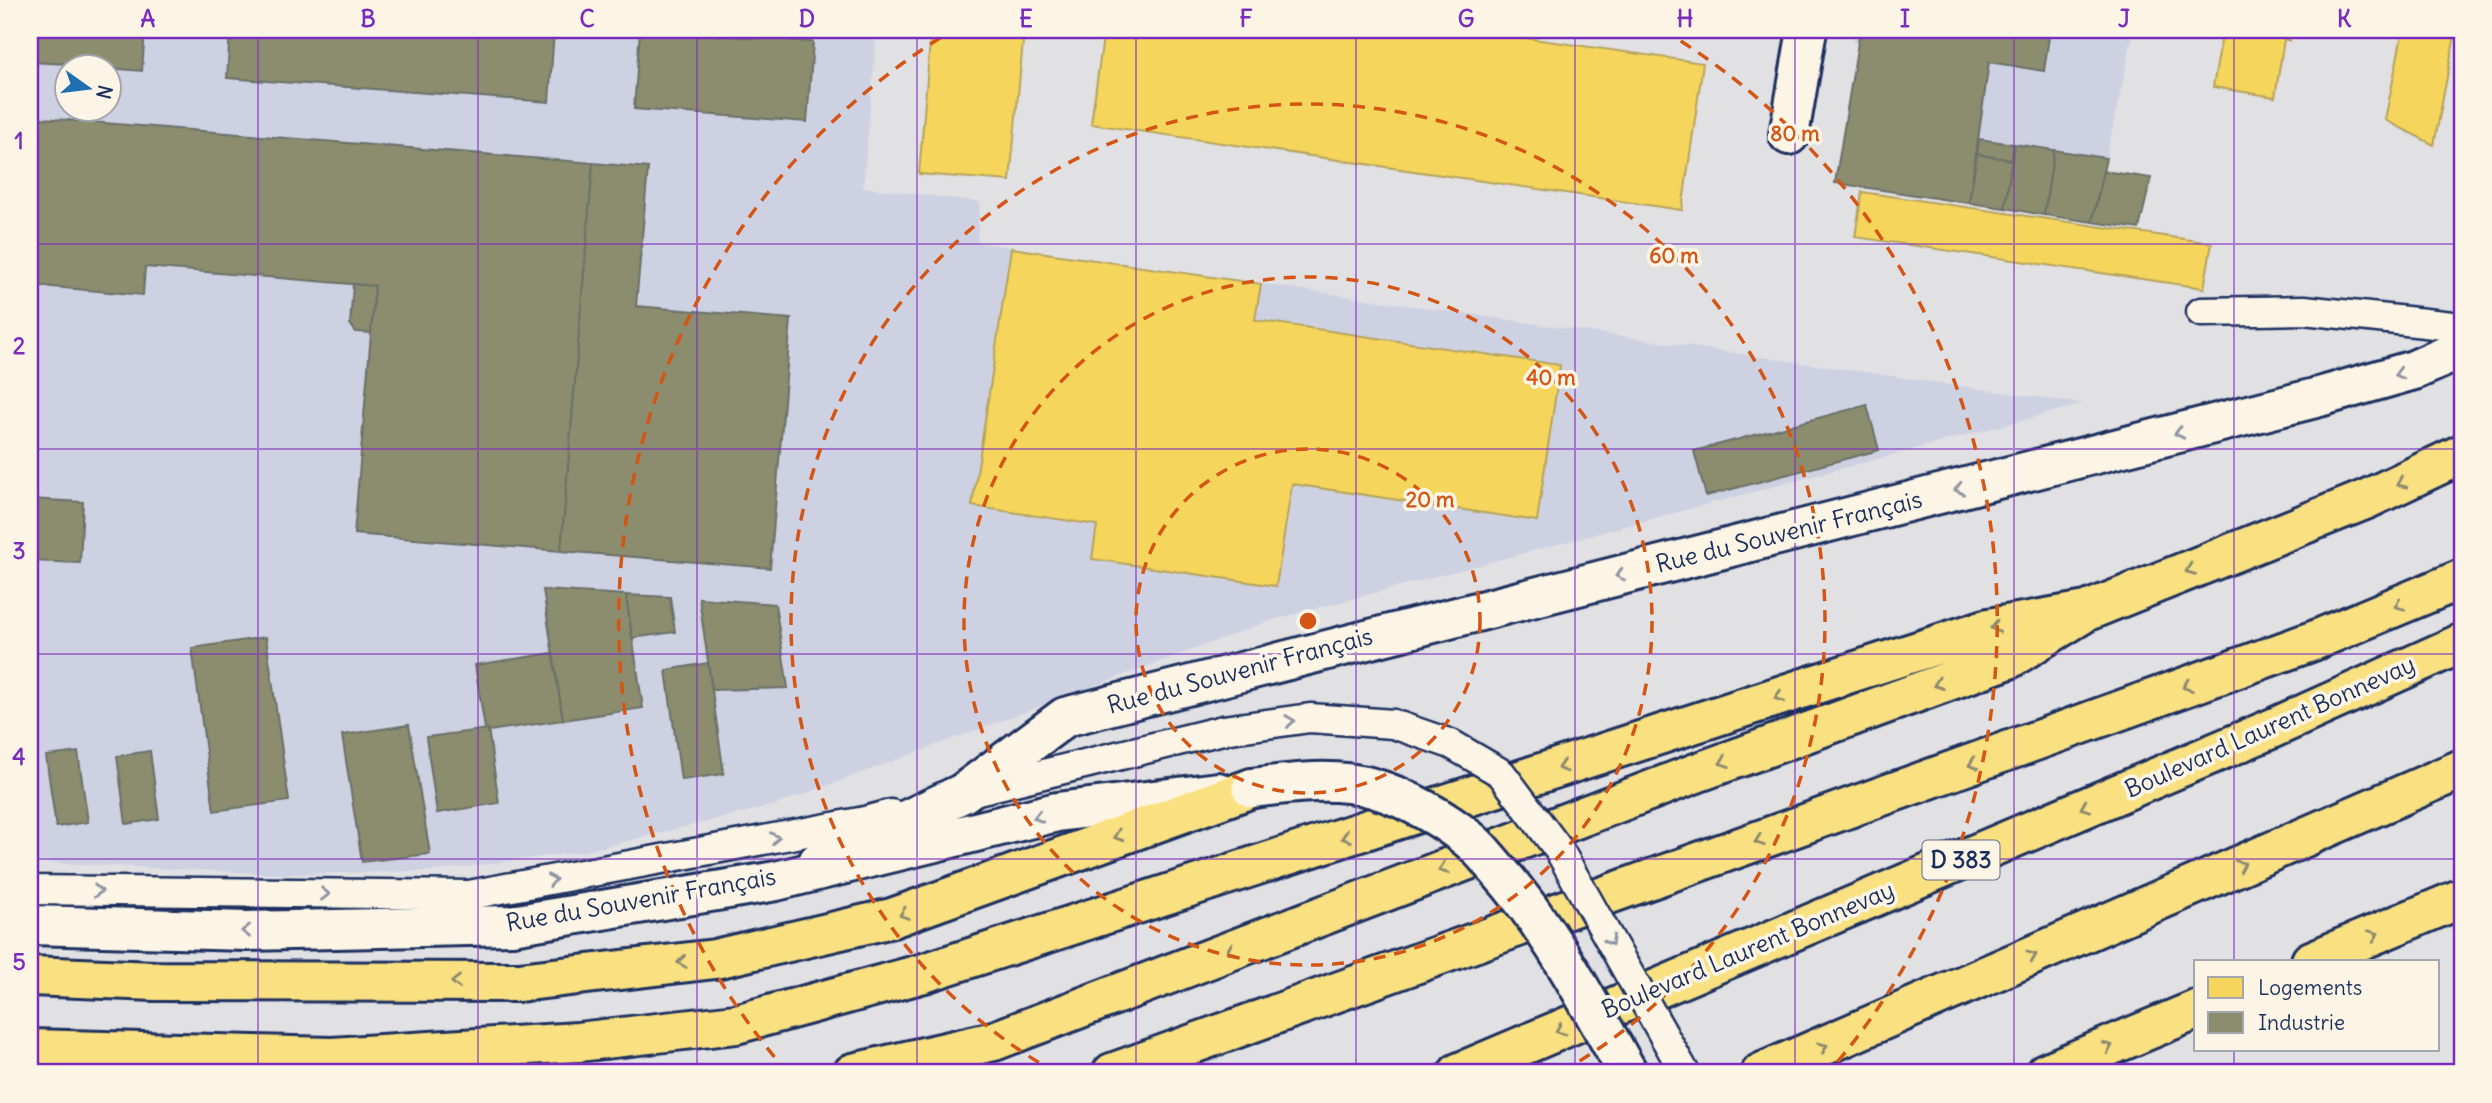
<svg xmlns="http://www.w3.org/2000/svg" width="2492" height="1103" viewBox="0 0 2492 1103" font-family="Delius,sans-serif">
<rect width="100%" height="100%" fill="#e1e0e3"/>
<filter id="ink" filterUnits="userSpaceOnUse"><feTurbulence type="fractalNoise" baseFrequency=".0143" numOctaves="2"/><feDisplacementMap in="SourceGraphic" scale="14" xChannelSelector="R" yChannelSelector="G"/><feConvolveMatrix kernelMatrix="1 2 1 2 8 2 1 2 1" color-interpolation-filters="sRGB"/></filter>
<g filter="url(#ink)">
<path fill="#ced1e2" fill-rule="evenodd" d="M30 30H877L863 187 980 202 977 242 2083 404 1269 621 775 805 586 851 434 871 280 874 30 862ZM66 66H108V108H66Z
M1849 30H2134L2092 222 1835 183 1857 47Z"/>
<path fill="#f6d55c" stroke="#b4a35d" stroke-width="2" d="M931 30H1024L1010 181 919 174Z
M1104 30H1470L1703 63 1682 210 1091 124Z
M2223 30H2291L2290 41 2284 39 2275 97 2213 87Z
M2403 30H2456L2434 145 2385 120Z
M1862 192 2212 243 2204 288 1855 237Z
M1011 248 1261 284 1255 320 1560 365 1537 521 1292 484 1276 586 1092 559 1097 525 972 506Z"/>
<path fill="#8c8c6e" stroke="#6a7069" stroke-width="2" d="M30 30H145L142 71 108 68V66L30 62Z
M230 30H554L549 102 227 78Z
M640 30 813 42 807 122 634 109Z
M1860 30H2050L2044 71 1989 62 1969 203 1835 183Z
M30 117 593 163 561 551 354 534 375 286 145 267 143 295 30 285Z
M1979 139 2014 144 2012 160 1977 154Z
M2014 144 2054 150 2044 215 2005 208Z
M2054 150 2106 158 2092 222 2044 215Z
M1977 154 2012 160 2005 208 1969 203Z
M593 163 648 168 636 306 791 319 770 568 561 551Z
M2104 171 2151 178 2139 229 2092 222Z
M353 284 375 286 371 333 356 332 350 324Z
M1867 405 1879 450 1706 496 1694 451Z
M30 499 83 502 80 563 30 561Z
M543 590 626 595 643 708 563 720Z
M626 595 670 597 675 632 632 638Z
M699 598 775 604 788 688 712 690Z
M266 637 289 801 214 811 192 648Z
M553 653 563 720 489 731 488 729H485L475 665Z
M708 663 724 774 681 780 666 670Z
M409 725 430 854 362 862 342 735Z
M488 729 499 803 437 813 426 737Z
M150 751 159 819 126 824 117 756Z
M78 752 88 822 56 827 46 756Z"/>
<g fill="none" stroke-linecap="round" stroke-linejoin="round">
<defs>
<path id="lane" d="M2201 312 2304 310 2462 327
M974 791 1223 730
M30 890 469 895 865 821 891 814"/>
<path id="street" d="M1789 135 1807 30
M818 862 963 793 1065 717 2319 397 2414 370 2462 349"/>
<path id="secondary" d="M30 925 247 931 512 925 776 881 1057 812 1218 792"/>
<path id="highway" d="M2311 961 2462 898
M30 976 155 981 519 982 715 959 892 918 1252 788
M30 1049 332 1057 578 1042 736 1024 924 973 1989 628 2087 611
M853 1073 994 1041 1696 773 2009 659 2087 611 2367 499 2462 454
M1112 1073 2313 641 2462 579
M1458 1073 2271 729 2462 643
M1761 1073 2462 769
M2045 1073 2196 1010"/>
</defs>
<use href="#lane" stroke="#1b2f5e" stroke-width="33"/>
<use href="#street" stroke="#1b2f5e" stroke-width="44"/>
<use href="#secondary" stroke="#1b2f5e" stroke-width="44"/>
<use href="#highway" stroke="#1b2f5e" stroke-width="44"/>
<use href="#lane" stroke="#fcf5e5" stroke-width="28"/>
<use href="#street" stroke="#fcf5e5" stroke-width="38"/>
<use href="#secondary" stroke="#fcf5e5" stroke-width="38"/>
<use href="#highway" stroke="#f9e181" stroke-width="38"/>
<defs>
<path id="lane-bridge" d="M1223 730 1310 718 1393 724 1451 744 1501 773 1559 850 1685 1073"/>
<path id="secondary-bridge" d="M1252 788C1291 783 1334 777 1373 788 1407 798 1443 818 1471 841 1480 848 1488 859 1496 868 1551 929 1588 1003 1628 1073"/>
</defs>
<use href="#lane-bridge" stroke="#1b2f5e" stroke-width="33" stroke-linecap="butt"/>
<use href="#secondary-bridge" stroke="#1b2f5e" stroke-width="44" stroke-linecap="butt"/>
<use href="#lane-bridge" stroke="#fcf5e5" stroke-width="28"/>
<use href="#secondary-bridge" stroke="#fcf5e5" stroke-width="38"/>
</g>
<defs><path id="oneway-chevron" d="M-2-3.5L2.5 0L-2 3.5" fill="none" stroke-width="1.6" stroke-linecap="round" stroke-linejoin="round" transform="scale(1.75)"/></defs>
<g stroke="#8c92a2">
<use href="#oneway-chevron" transform="translate(2399 374) rotate(164)"/>
<use href="#oneway-chevron" transform="translate(2179 433) rotate(166)"/>
<use href="#oneway-chevron" transform="translate(1959 489) rotate(166)"/>
<use href="#oneway-chevron" transform="translate(1620 575) rotate(166)"/>
<use href="#oneway-chevron" transform="translate(1290 721) rotate(-8)"/>
<use href="#oneway-chevron" transform="translate(1038 817) rotate(166)"/>
<use href="#oneway-chevron" transform="translate(775 838) rotate(-11)"/>
<use href="#oneway-chevron" transform="translate(552 880) rotate(-11)"/>
<use href="#oneway-chevron" transform="translate(98 891) rotate(1)"/>
<use href="#oneway-chevron" transform="translate(325 894) rotate(1)"/>
<use href="#oneway-chevron" transform="translate(246 931) rotate(-180)"/>
<use href="#oneway-chevron" transform="translate(1610 941) rotate(61)"/>
</g>
<g stroke="#8a8870">
<use href="#oneway-chevron" transform="translate(2401 483) rotate(155)"/>
<use href="#oneway-chevron" transform="translate(2190 570) rotate(158)"/>
<use href="#oneway-chevron" transform="translate(2399 605) rotate(157)"/>
<use href="#oneway-chevron" transform="translate(1995 627) rotate(168)"/>
<use href="#oneway-chevron" transform="translate(1938 684) rotate(160)"/>
<use href="#oneway-chevron" transform="translate(2187 686) rotate(160)"/>
<use href="#oneway-chevron" transform="translate(1779 697) rotate(162)"/>
<use href="#oneway-chevron" transform="translate(1724 762) rotate(160)"/>
<use href="#oneway-chevron" transform="translate(1973 764) rotate(160)"/>
<use href="#oneway-chevron" transform="translate(1562 767) rotate(162)"/>
<use href="#oneway-chevron" transform="translate(2085 807) rotate(157)"/>
<use href="#oneway-chevron" transform="translate(1118 836) rotate(160)"/>
<use href="#oneway-chevron" transform="translate(1346 837) rotate(162)"/>
<use href="#oneway-chevron" transform="translate(1759 841) rotate(160)"/>
<use href="#oneway-chevron" transform="translate(2241 865) rotate(-23)"/>
<use href="#oneway-chevron" transform="translate(1443 869) rotate(159)"/>
<use href="#oneway-chevron" transform="translate(904 914) rotate(160)"/>
<use href="#oneway-chevron" transform="translate(2374 935) rotate(-23)"/>
<use href="#oneway-chevron" transform="translate(1231 950) rotate(159)"/>
<use href="#oneway-chevron" transform="translate(2032 956) rotate(-23)"/>
<use href="#oneway-chevron" transform="translate(682 962) rotate(173)"/>
<use href="#oneway-chevron" transform="translate(456 982) rotate(-180)"/>
<use href="#oneway-chevron" transform="translate(1560 1030) rotate(157)"/>
<use href="#oneway-chevron" transform="translate(1823 1047) rotate(-23)"/>
<use href="#oneway-chevron" transform="translate(2108 1047) rotate(-23)"/>
</g>
</g>
<path fill="none" stroke="#7b2cbf" stroke-width="2" stroke-opacity="0.55" d="M258 30V1073M478 30V1073M697 30V1073M917 30V1073M1136 30V1073M1356 30V1073M1575 30V1073M1795 30V1073M2014 30V1073M2234 30V961M30 244H2462M30 449H2462M30 654H2462M30 859H2462M2234 1049V1073"/>
<g fill="none" stroke="#d45514" stroke-width="3.5" stroke-dasharray="12 9">
<circle cx="1308" cy="621" r="172"/>
<circle cx="1308" cy="621" r="344"/>
<path d="M1057 1073A517 517 0 1 1 1559 1073"/>
<path d="M788 1073A689 689 0 0 1 953 30M1663 30A689 689 0 0 1 1828 1073"/>
</g>
<g text-anchor="middle" stroke-width="7" stroke-linejoin="round" paint-order="stroke">
<rect fill="#fcf5e5" stroke="#5e6a86" stroke-width="2" x="1922.5" y="840.5" width="77" height="39" rx="5"/>
<g font-size="23" font-weight="bold" fill="#1b2f5e">
<text x="1961" y="868">D 383</text>
</g>
<g font-size="24" fill="#1b2f5e" stroke="#fcf5e5">
<text transform="translate(1789 532) rotate(-14)" y="8">Rue du Souvenir Français</text>
<text transform="translate(1240 671) rotate(-15)" y="8">Rue du Souvenir Français</text>
<text transform="translate(2270 727) rotate(-24)" y="8">Boulevard Laurent Bonnevay</text>
<text transform="translate(641 900) rotate(-10)" y="8">Rue du Souvenir Français</text>
<text transform="translate(1748 950) rotate(-23)" y="8">Boulevard Laurent Bonnevay</text>
</g>
</g>
<circle cx="1308" cy="621" r="10" fill="#d45514" stroke="#fcf5e5" stroke-width="3.5"/>
<g font-size="21" text-anchor="middle" font-weight="bold" fill="#d45514" stroke="#fcf5e5" stroke-width="7" stroke-linejoin="round" paint-order="stroke">
<text x="1795" y="141">80 m</text>
<text x="1674" y="263">60 m</text>
<text x="1551" y="385">40 m</text>
<text x="1430" y="507">20 m</text>
</g>
<rect width="2492" height="1103" fill="none" stroke="#fcf5e5" stroke-width="77"/>
<rect x="2194" y="960" width="245" height="91" fill="#fcf5e5" stroke="#a2a6af" stroke-width="2"/>
<rect x="2208" y="977" width="35" height="21" fill="#f6d55c" stroke="#a2a6af" stroke-width="2"/>
<text x="2258" y="995" font-size="21" fill="#1b2f5e">Logements</text>
<rect x="2208" y="1012" width="35" height="21" fill="#8c8c6e" stroke="#a2a6af" stroke-width="2"/>
<text x="2258" y="1030" font-size="21" fill="#1b2f5e">Industrie</text>
<g transform="translate(88 88) rotate(104)"><circle r="33" fill="#fcf5e5" stroke="#a2a6af" stroke-width="2"/>
<path d="M0-5L12 26L0 18L-12 26Z" fill="#1f6fb2"/>
<text y="-10" font-size="19" font-weight="bold" text-anchor="middle" fill="#1b2f5e">N</text>
</g>
<rect x="38" y="38" width="2416" height="1026" fill="none" stroke="#7b2cbf" stroke-width="2.5"/>
<g font-size="23" text-anchor="middle" font-weight="bold" fill="#7b2cbf">
<text x="148" y="27">A</text>
<text x="368" y="27">B</text>
<text x="587" y="27">C</text>
<text x="807" y="27">D</text>
<text x="1026" y="27">E</text>
<text x="1246" y="27">F</text>
<text x="1466" y="27">G</text>
<text x="1685" y="27">H</text>
<text x="1905" y="27">I</text>
<text x="2124" y="27">J</text>
<text x="2344" y="27">K</text>
<text x="19" y="149">1</text>
<text x="19" y="354">2</text>
<text x="19" y="559">3</text>
<text x="19" y="765">4</text>
<text x="19" y="970">5</text>
</g>
</svg>
